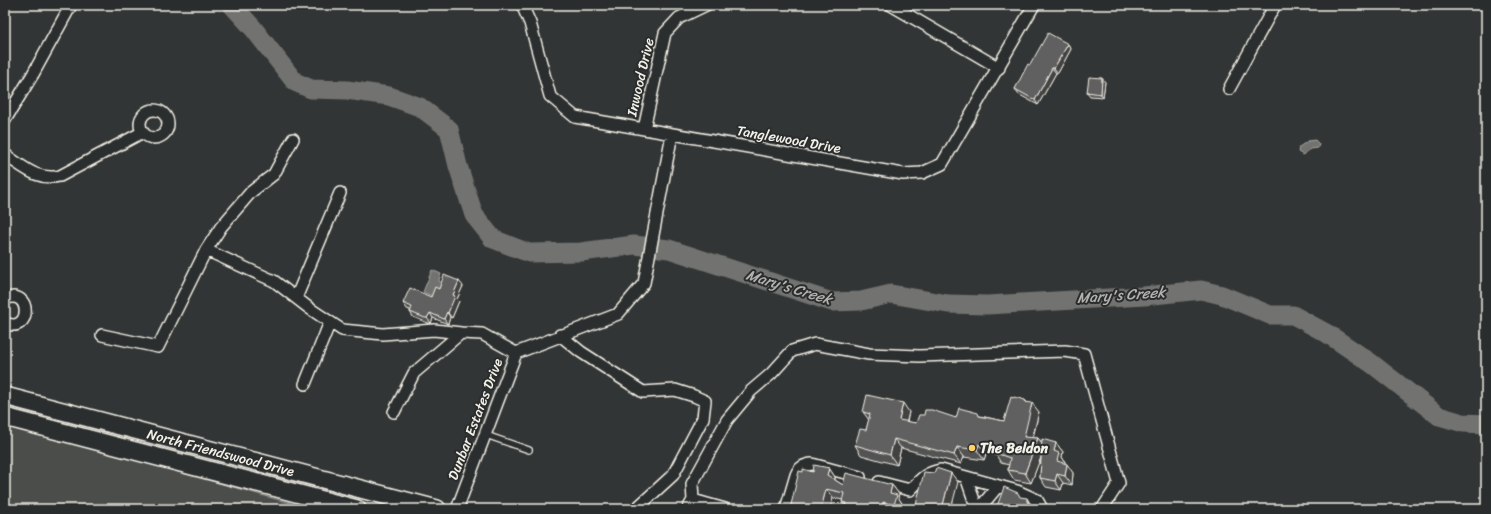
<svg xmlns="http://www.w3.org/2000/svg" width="1491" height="514" viewBox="0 0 1491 514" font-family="Sriracha,sans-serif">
<rect width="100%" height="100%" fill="#323535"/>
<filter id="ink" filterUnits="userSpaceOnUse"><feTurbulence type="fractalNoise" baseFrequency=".025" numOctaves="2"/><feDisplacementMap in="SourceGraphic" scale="8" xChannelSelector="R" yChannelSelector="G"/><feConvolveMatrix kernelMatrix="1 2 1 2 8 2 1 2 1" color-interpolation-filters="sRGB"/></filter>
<g filter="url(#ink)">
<path fill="#4b4d4c" stroke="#a09f9a" d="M5 424 312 509H5Z"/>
<path fill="#727370" stroke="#a6a5a0" d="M1315 140 1319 144 1318 148 1311 149 1303 155 1298 152 1299 147 1308 141Z
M432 270 441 274 439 280 441 284V287L437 289 432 296 423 292Z"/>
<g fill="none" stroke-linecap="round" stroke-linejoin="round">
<path stroke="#727370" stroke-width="19" d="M232 5 253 28 295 82 311 89 347 90 389 96 420 107 449 129 458 166 474 215 493 239 529 253 581 252 634 245 669 249 832 302 861 301 891 294 948 304 987 305 1144 296 1201 290 1222 295 1270 315H1293L1328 334 1371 363 1439 416 1463 423 1486 424"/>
<defs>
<path id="lane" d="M486 435 529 450"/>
<path id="street" d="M522 5 530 23 550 96 575 117 903 174 922 173 942 164 1034 5
M891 5 999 68
M1229 89 1275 5
M140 124a14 14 0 1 1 28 0a14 14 0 1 1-28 0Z
M5 120 33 74 71 5
M644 129 665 33 679 18 706 5
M5 155C24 167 37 181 60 176L143 132
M206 250 274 281 309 308 342 330 383 334 434 330 461 333
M296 298 340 193
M5 299C32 287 32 335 5 323
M102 335 158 347 206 250 221 227 251 192 274 174 293 139
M560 335 581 352 643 392 675 390 694 396 705 401 703 418 673 475 637 508
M305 384 330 322
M394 412 414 373 461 333 482 334 516 353
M966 477 977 509
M879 482 910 490C921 479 925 473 941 470L1017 491 1037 500 1042 509
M693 500 725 509
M457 509 516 353 618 314 644 283 672 134
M688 509 693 500 692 484 727 420 751 391 771 374 792 351 815 344 869 354 919 356 1065 351 1084 354 1119 483 1102 509
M786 509 796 475C799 467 804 465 812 464L860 477
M979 509 998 486"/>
<g id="primary">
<path id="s1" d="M5 396 437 509"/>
<path d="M5 417 357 509"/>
</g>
</defs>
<use href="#lane" stroke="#f4f1e8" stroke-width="8"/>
<use href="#street" stroke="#f4f1e8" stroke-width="14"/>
<use href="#primary" stroke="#f4f1e8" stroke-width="20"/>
<use href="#lane" stroke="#2a2d2e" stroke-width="5.5"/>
<use href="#street" stroke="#2a2d2e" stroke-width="11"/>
<use href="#primary" stroke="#2a2d2e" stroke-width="17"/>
</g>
<path fill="#525352" stroke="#f4f1e8" d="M1068 44 1071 49 1058 73H1056L1038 105 1018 94 1015 89 1030 65Z
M1105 82 1103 97 1090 96 1087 92Z
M463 286 457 299 459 301 452 318 450 317 448 324 433 318 431 323H428L413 317 410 312V310L407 309 403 303 431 297Z
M1013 398 1026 402 1039 412 1033 438H1038L1042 443H1056L1063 452 1062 457 1065 462V463L1073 473 1072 485 1063 483 1061 490 1046 487 1040 478 1041 457 1031 483 1014 480 1008 470 1009 465 1001 463 996 455 986 454 984 460 964 457 961 464 901 448 897 465 861 455 855 445 866 430 869 420 863 412H909L907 422 916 423 956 418 980 416 1004 421Z
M829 468 835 477V480L843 485H892L899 494 898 497 903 505 902 509H845V506L842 502 843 500 833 498 830 509H790L813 472Z"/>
<path fill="#424342" stroke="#f4f1e8" d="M1068 44 1071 49 1058 73 1054 68Z
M1052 68 1056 73 1038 105 1035 100Z
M1102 78 1105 82 1103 97 1101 94Z
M459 281 463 286 457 299 459 301 452 318 448 313 453 295Z
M447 312 450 317 448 324 444 319Z
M430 313 433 318 431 323 427 318Z
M1025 400 1031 408 1032 403 1039 412 1030 447 1024 437Z
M903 403 909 412 905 429 899 420Z
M1038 438 1045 447 1031 483 1025 473Z
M894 439 901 448 897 465 890 455Z
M1056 443 1063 452 1062 457 1065 462 1063 471 1057 461 1054 451Z
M979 444 986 454 984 460 977 450Z
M957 447 964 457 961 464 954 455Z
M1067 464 1073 473 1072 485 1065 476Z
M829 468 835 477 834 485 827 475Z
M951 473 958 482 951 509H942Z
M1057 474 1063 483 1061 490 1055 481Z
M892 485 899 494 898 497 903 505 902 509H897L894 505 890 493Z
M826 489 833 498 830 509H821Z
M1027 498 1033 508 1034 509H1029L1027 505Z
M883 502 888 509H882Z"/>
<path fill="#5f605f" stroke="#f4f1e8" d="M1048 33 1068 44 1054 68H1052L1035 100 1015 89 1028 64 1030 65Z
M1089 77 1102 78 1101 94 1087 92Z
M444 275 459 281 453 295 455 296 448 313 447 312 444 319 430 313 427 318H425L410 312 412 307 403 303 410 288 431 297 435 287 439 289Z
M867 395 903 403 899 420 916 423 919 415H924L925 410H932L956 418 959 408 978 413 979 416 1004 421 1011 397 1013 398 1014 397 1025 400V402L1032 403 1024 437 1038 438 1025 473 1008 470 1010 458 995 453 996 447 979 444 977 450 957 447 954 455 894 439 890 455 855 445 860 429 866 430 870 414 863 412Z
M1042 439 1056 443 1054 451 1059 453 1057 461 1067 464 1065 476 1057 474 1055 481 1040 478Z
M814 465 829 468 827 475 843 485 846 473 892 485 890 493 897 495 894 505 883 502 882 509H845L846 503 842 502 844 493 826 489 821 509H790L799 471 803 472V469L813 472Z
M936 468 951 473 942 509H915L924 472 934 473Z
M1004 487 1018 493 1020 497 1027 498V502H1029L1027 505 1031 506 1030 509H996Z"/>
</g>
<circle fill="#ffd166" stroke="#2a2d2e" stroke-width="1.5" cx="972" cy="448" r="4"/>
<g text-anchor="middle" stroke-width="4" stroke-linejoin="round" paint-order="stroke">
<g font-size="14" fill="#f4f1e8" stroke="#2a2d2e">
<text transform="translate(640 77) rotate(-77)" y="5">Inwood Drive</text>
<text transform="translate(789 139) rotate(10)" y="5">Tanglewood Drive</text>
<text transform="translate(475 419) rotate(-69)" y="5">Dunbar Estates Drive</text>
<text dy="5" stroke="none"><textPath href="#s1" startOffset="223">North Friendswood Drive</textPath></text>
</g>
<g font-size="14" font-weight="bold" fill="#f4f1e8" stroke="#2a2d2e" text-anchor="start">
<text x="980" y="453">The Beldon</text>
</g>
<g font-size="15" font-style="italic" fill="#b3b2ac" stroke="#2a2d2e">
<text transform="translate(789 287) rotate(17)" y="5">Mary's Creek</text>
<text transform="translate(1121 295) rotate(-4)" y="5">Mary's Creek</text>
</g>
</g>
<rect width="1491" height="514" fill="none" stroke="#2a2d2e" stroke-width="20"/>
<rect x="10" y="10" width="1471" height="494" fill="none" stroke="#f4f1e8" stroke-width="1.5" filter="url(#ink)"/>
</svg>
